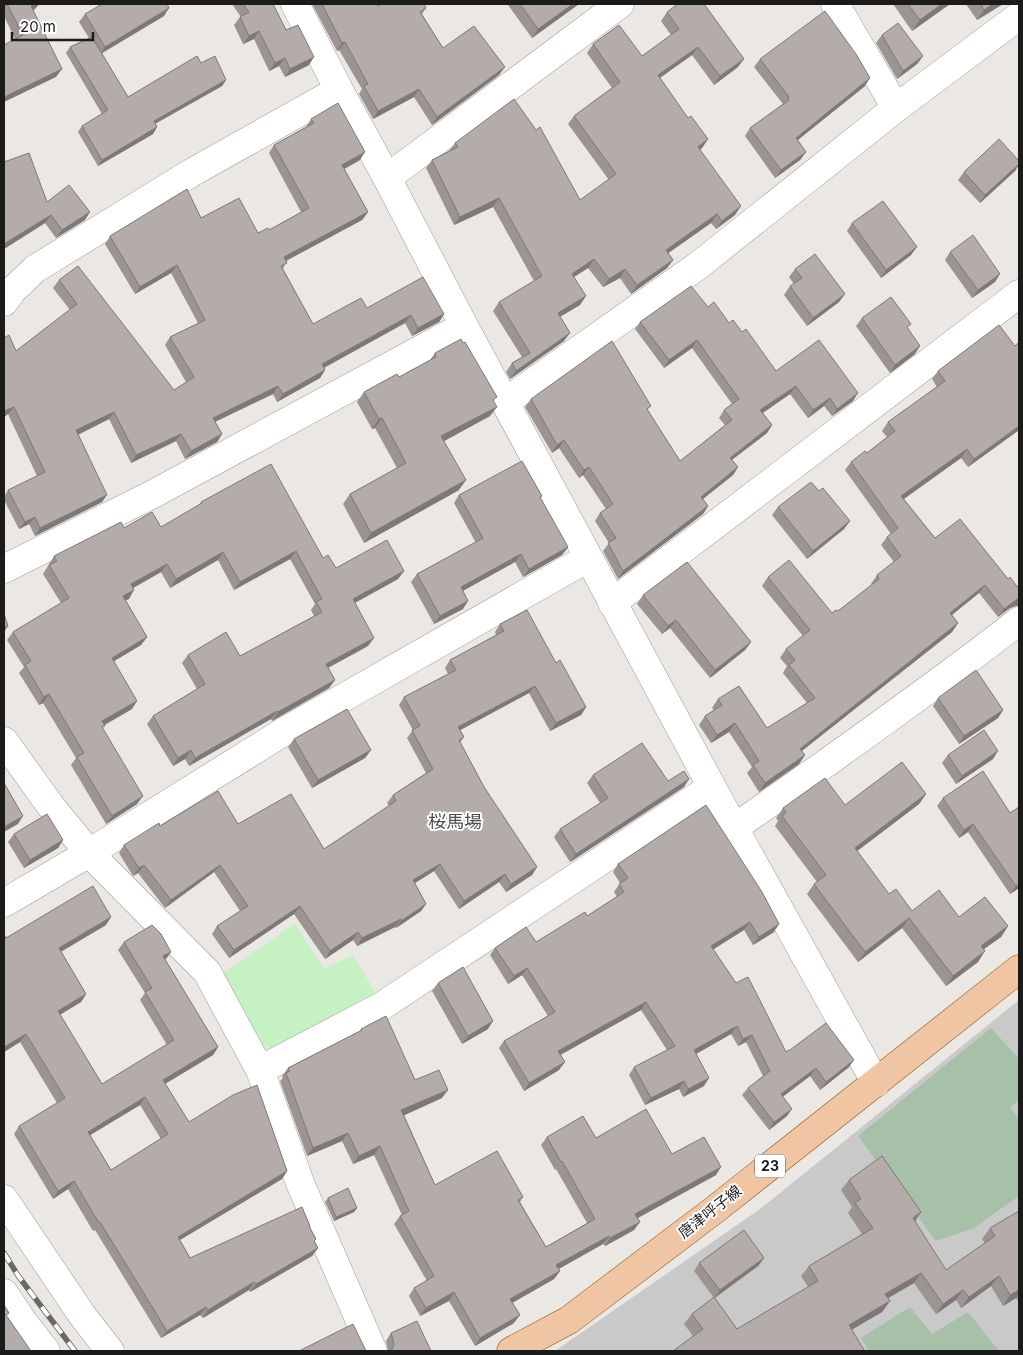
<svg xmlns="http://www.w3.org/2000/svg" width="1023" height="1355" viewBox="0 0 1023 1355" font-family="Inter,'Noto Sans JP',sans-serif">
<rect width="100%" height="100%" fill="#ebe7e2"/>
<path fill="#c9c9c9" d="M1019 1000V1351H555L760 1209Z"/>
<path fill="#a6c1a7" d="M991 1028 1019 1059V1100L1010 1108 1019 1119V1196L974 1228 936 1241 858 1136Z
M910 1307 932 1334 968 1312 999 1351H869L861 1338Z"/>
<path fill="#c5f1c3" d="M295 923 324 969 353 955 378 997 274 1051 261 1044 222 974Z"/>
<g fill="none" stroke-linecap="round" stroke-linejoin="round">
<defs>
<path id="street" d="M295 4 339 90 387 178 464 326 734 828 876 1083
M835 4 896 108
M387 178 620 4
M4 302 12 291 35 269 191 173 339 90
M505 402 699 265 896 108 1019 16
M4 569 155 493 464 326
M612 603 1019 294
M4 741 50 805 89 853 207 972 260 1070 300 1183 373 1351
M734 828C830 761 926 693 1019 621
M4 903 89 853 285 731 588 558
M260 1070 382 1006 712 787
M4 1199 82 1315 110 1351
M4 1293 24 1323 46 1351"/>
<path id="primary" d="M511 1351 569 1320 713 1211 1019 969"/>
</defs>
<use href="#street" stroke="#9c9c9c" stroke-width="29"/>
<use href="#primary" stroke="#814f12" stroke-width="29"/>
<use href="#street" stroke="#fff" stroke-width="28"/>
<use href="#primary" stroke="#efc5a3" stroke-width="28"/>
<defs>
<path id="rail" d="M4 1253 19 1277 75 1351"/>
</defs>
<use href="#rail" stroke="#696969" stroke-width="5.5"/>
<use href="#rail" stroke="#fff" stroke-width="4" stroke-dasharray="11" stroke-linecap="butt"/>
</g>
<path fill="#9b9490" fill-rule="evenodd" d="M4 4H39L35 9 33 10 56 77 15 39 4 16Z
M232 4H273L286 30 309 65 285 77 279 66 269 71 254 39 243 44 234 25 240 17H241Z
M312 4H376L378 6 426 8 422 14 443 48 499 75 432 125 414 97 373 119 359 94 362 89 339 50 337 51Z
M509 4H579L532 38 508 5Z
M893 4H950L912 31Z
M966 4H1003L977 20Z
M667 12 738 67 714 85 692 55 660 78 688 118 708 139 702 148 700 150 735 215 716 229 711 223 668 253 673 260 667 268 631 294 620 278 603 287 588 268 574 277 580 305 560 317 564 341 510 379 506 372 512 363 522 357 493 311 499 302 534 281 493 207 454 225 426 168 432 160 449 151 455 143 580 200 609 180 568 124 574 116 612 88 587 53 593 44 642 56 671 35 661 21Z
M85 14 164 16 101 53 128 97 201 63 226 80 222 86 155 124 157 127 153 134 98 166 78 132 82 126 102 114 66 53 70 47 89 38 79 22Z
M882 35 923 56 917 64 897 79 876 43Z
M760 59 865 86 798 140 806 152 800 160 775 178 745 136 750 128 783 104 754 67Z
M311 119 360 160 344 169 368 212 362 220 286 261 283 269 313 324 367 308 444 314 439 322 412 336 405 323 324 368 325 370 320 378 277 402 273 394 215 422 222 434 217 442 185 459 176 441 131 463 109 419 78 435 102 502 35 536 29 524 19 529 4 500V497L8 490 37 476 8 414 4 417V338L16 351 70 310 53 288 59 280 174 390 186 382 165 345 170 337 198 323 171 273 135 294 105 244 110 236 201 218 258 233 269 230 301 212 269 153 274 145 306 127Z
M1019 161V165L1015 171 980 203 958 180 964 172Z
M4 162 47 202 85 220 56 238 45 223 4 249Z
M852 223 911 255 881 278 847 231Z
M950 252 995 282 972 298 945 260Z
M795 269 845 294 839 302 807 326 784 295 790 286 794 284 789 277Z
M708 307 742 332 776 371 853 401 832 416 824 406 808 418 790 394 763 413 772 425 767 433 732 460 738 467 733 475 703 499 708 506 703 514 618 579 603 551 609 543 595 521 600 513 606 509 583 475 579 478 559 448 552 453 525 407 531 399 648 411 680 461 725 425 719 418 724 410 732 404 692 348 664 368 635 329 640 322Z
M862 318 908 328 915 354 890 373 856 326Z
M435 353 494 401 490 416 444 441 459 490 364 543 343 504 350 494 397 468 375 428 372 429 357 402 364 392 399 377 430 360Z
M938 371 1019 430 968 467 961 458 904 499 935 538 1008 579 1019 589V606H1016L1010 608 998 617 979 593 952 615 958 623 952 632 802 751 805 755 799 764 759 792 747 773 752 767 729 732 711 743 699 725 705 716 714 710 712 708 718 699 767 728 807 703 783 673 787 666 780 658 786 649 803 636 762 586 768 577 832 613 838 611 872 585 871 584 877 575 894 562 881 545 887 537 891 534 845 470 851 462 867 453 887 437 882 431 888 422 937 387 932 379Z
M819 491 850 521 844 529 807 559 772 515 778 507Z
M459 495 542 496 540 497 568 547 562 555 523 577 515 562 463 591V609L434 624 411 582 417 574 476 543 454 503Z
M201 502 323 558 336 568 404 571 398 579 355 603 368 646 328 668 335 680 329 688 272 721 271 719 189 766 185 759 173 766 147 724 153 716 197 689 182 663 188 655 240 656 314 616 311 610 315 604 290 559 234 590 218 560 170 588 161 572 133 588 129 599 125 600 147 637 141 645 114 661 132 709 104 725 102 729 137 804 106 824 71 765 76 758 43 703 39 705 19 673 24 667 7 640 13 632 61 603 43 574 54 556 124 528 161 527 199 505Z
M643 595 751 642 745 650 710 678 670 628 662 634 637 604Z
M500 624 556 663 586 707 581 715 550 731 529 693 460 730 464 737 460 743 484 787 537 867 532 875 506 892 499 882 459 909 434 871 415 883 426 904 421 911 396 928 395 927 357 946 353 940 325 959 294 914 229 958 212 934 217 926 240 911 214 872 165 908 138 873 133 876 119 853 124 845 160 826 238 824 324 849 389 806 387 803 393 795 426 773 407 738 413 730 399 705 404 697 448 674 445 668 450 660 496 635 495 632Z
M938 698 1003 710 998 718 959 744 933 706Z
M294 739 371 750 365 758 312 788 288 747Z
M948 755 993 759 956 784 942 763Z
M593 775 668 781 684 787 570 862 554 837 560 829 600 803 587 783Z
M926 794 919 804 857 851 889 894 912 911 959 917 1008 926 1001 937 984 949 978 962 946 986 902 928 858 962 807 894 814 884 817 882 775 826 778 821 776 818 783 808 845 805Z
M943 798 1010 813 1019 807V888L1010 894 968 832 959 838 937 806Z
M14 834 63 840 58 848 24 868 8 842Z
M618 864 774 932 753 945 744 930 713 949 736 983 786 1052 790 1050 849 1067 820 1090 810 1076 783 1096 787 1116 769 1130 742 1095 748 1088 763 1076 746 1042 738 1046 731 1034 696 1054 704 1086 683 1097 679 1089 645 1105 629 1075 634 1067 667 1050 641 1010 560 1055 559 1070 524 1091 499 1048 504 1041 548 1016 522 975 508 984 490 955 495 948 536 942 587 916 617 897 614 892 620 883 613 872Z
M106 925 61 952 86 994 81 1002 60 1015 102 1084 167 1045 140 1000 145 993 118 950 124 942 165 960 218 1047 213 1055 165 1084 189 1122 287 1171 282 1179 180 1240 190 1258 310 1226V1227L315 1242 318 1248 312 1256 250 1292 249 1290 203 1318 200 1315 161 1338 95 1230 93 1231 68 1189 53 1199 14 1134 19 1126 57 1103 20 1042 4 1052V934L6 938ZM140 1105 161 1139 111 1170 90 1135Z
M438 983 488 1029 462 1044 432 991Z
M361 1029 415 1080 442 1098 404 1115 435 1185 523 1197 520 1202 546 1247 587 1223 556 1169 555 1170 541 1145 547 1137 596 1138 672 1154 716 1175 638 1218 634 1230 605 1246 603 1244 558 1269 560 1271 554 1279 512 1303 514 1323 475 1346 449 1301 420 1316 409 1296 414 1288 427 1281 394 1224 400 1216 402 1215 374 1155 353 1164 342 1141 307 1156 280 1081 283 1078 282 1076 288 1068 360 1031Z
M849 1180 915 1222 946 1270 985 1243 982 1239 990 1228 1019 1211 1018 1209 1019 1207V1303L1016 1298 1003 1306 991 1286 961 1308 956 1300 936 1314 914 1283 888 1298 890 1301 882 1312 851 1330 864 1350 863 1351H673L693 1336 684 1324 692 1314 714 1298 694 1271 699 1263 764 1258 758 1266 715 1298 737 1329 808 1287 801 1276 809 1266 862 1234 848 1213 852 1207 841 1190Z
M328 1198 357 1208 354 1212 334 1221 325 1202Z
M391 1333 431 1351H388L386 1341Z"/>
<path fill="#7e7876" d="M35 4H39L35 9 26 14 31 6Z
M573 4H579L532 38 538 29Z
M942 4H950L912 31 920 20Z
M993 4H1003L977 20 984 10Z
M169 8 164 16 99 55 105 47Z
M259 31 254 39 243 44 249 36Z
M345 42 339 50 337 51 342 43Z
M698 47 692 55 652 83 658 75Z
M923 56 917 64 897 79 903 71Z
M314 57 309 65 285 77 290 69Z
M285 58 279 66 269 71 275 63Z
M744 59 738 67 714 85 720 76Z
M505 67 499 75 432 125 437 117Z
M62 69 56 77 4 102V97Z
M870 78 865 86 790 146 796 138Z
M226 80 222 86 149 127 154 121Z
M419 89 414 97 373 119 378 111Z
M157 127 153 134 98 166 102 160Z
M708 139 702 148 692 155 698 147Z
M365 152 360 160 337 173 342 165Z
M806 152 800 160 775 178 781 170Z
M1019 164 1015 171 980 203 985 195Z
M499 198 493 207 454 225 460 217Z
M741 206 735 215 716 229 722 221Z
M90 212 85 220 56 238 62 230Z
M368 212 362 220 278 265 284 257Z
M717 214 711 223 660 259 666 250Z
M51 215 45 223 4 249V244Z
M917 247 911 255 881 278 886 270Z
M594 259 588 268 566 282 572 274Z
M673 260 667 268 631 294 637 285Z
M177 265 171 273 135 294 140 287Z
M625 269 620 278 603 287 609 279Z
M1000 274 995 282 972 298 978 290Z
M845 294 839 302 807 326 813 318Z
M586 296 580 305 552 321 558 313Z
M444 314 439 322 412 336 418 328Z
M411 315 405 323 316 372 322 364Z
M570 333 564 341 510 379 516 371Z
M697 340 692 348 664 368 669 360Z
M920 346 915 354 890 373 895 365Z
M325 370 320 378 277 402 283 394Z
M278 386 273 394 208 425 213 418Z
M796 386 790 394 755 418 760 410Z
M858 393 853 401 832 416 837 409Z
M830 398 824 406 808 418 813 410Z
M14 407 8 414 4 417V411Z
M497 407 490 416 435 446 441 436Z
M114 412 109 419 71 438 76 430Z
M382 418 375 428 372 429 379 419Z
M772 425 767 433 725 465 730 458Z
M1019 426V430L968 467 974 459Z
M181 434 176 441 131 463 136 455Z
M222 434 217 442 185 459 191 451Z
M564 440 559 448 552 453 557 445Z
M967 449 961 458 895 505 901 496Z
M589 467 583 475 579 478 584 470Z
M738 467 733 475 695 505 701 497Z
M466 480 459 490 364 543 371 533Z
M107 495 102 502 35 536 40 528Z
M708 506 703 514 618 579 623 571Z
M35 517 29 524 19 529 25 522Z
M850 521 844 529 807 559 813 551Z
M568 547 562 555 523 577 529 569Z
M296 551 290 559 234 590 240 582Z
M223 552 218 560 170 588 176 579Z
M521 554 515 562 455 595 461 587Z
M167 564 161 572 126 592 131 584Z
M404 571 398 579 347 607 353 599Z
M985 585 979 593 944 621 950 613Z
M134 590 129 599 117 604 123 596Z
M1019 598V606H1016L1010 608 998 617 1004 609 1016 600Z
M468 601 463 609 434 624 440 616Z
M676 620 670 628 662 634 668 626Z
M958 623 952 632 794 757 800 749Z
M8 626 4 632V627Z
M147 637 141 645 106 666 112 658Z
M374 638 368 646 320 672 326 664Z
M751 642 745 650 710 678 715 670Z
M335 680 329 688 272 721 278 712Z
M535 686 529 693 453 734 458 727Z
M49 694 43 703 39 705 44 697Z
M137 701 132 709 96 730 102 721Z
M586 707 581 715 550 731 556 723Z
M1003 710 998 718 959 744 964 736Z
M277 711 271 719 189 766 195 758Z
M735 723 729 732 711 743 717 735Z
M191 750 185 759 173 766 178 758Z
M371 750 365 758 312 788 318 780Z
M998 751 993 759 956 784 962 776Z
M805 755 799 764 759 792 765 783Z
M689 779 684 787 570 862 576 854Z
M926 794 919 804 848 858 855 848Z
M143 796 137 804 106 824 112 816Z
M23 816 18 824 4 832V827Z
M973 824 968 832 959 838 964 830Z
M63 840 58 848 24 868 30 860Z
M440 864 434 871 407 888 413 880Z
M144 865 138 873 133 876 139 868Z
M220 865 214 872 165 908 171 900Z
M537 867 532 875 506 892 511 884Z
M505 874 499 882 459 909 464 901Z
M1019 884V888L1010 894 1016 886Z
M426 904 421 911 396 928 401 921Z
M300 906 294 914 229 958 234 950Z
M111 917 106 925 53 956 59 948Z
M909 918 902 928 858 962 865 952Z
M401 919 395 927 357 946 362 938Z
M750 922 744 930 706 954 711 946Z
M779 924 774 932 753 945 759 937Z
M1008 926 1001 937 974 956 981 946Z
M358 932 353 940 325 959 330 951Z
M985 951 978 962 946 986 953 976Z
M171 952 166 959 158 964 163 956Z
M527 968 522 975 508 984 514 976Z
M86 994 81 1002 52 1019 58 1011Z
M646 1002 641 1010 553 1059 558 1051Z
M493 1021 488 1029 462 1044 468 1036Z
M737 1026 731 1034 689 1058 694 1050Z
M26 1034 20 1042 4 1052V1047Z
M752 1035 746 1042 738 1046 743 1039Z
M218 1047 213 1055 158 1088 163 1080Z
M854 1060 849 1067 820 1090 826 1082Z
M565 1062 559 1070 524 1091 529 1083Z
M816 1068 810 1076 776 1102 781 1094Z
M709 1078 704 1086 683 1097 688 1089Z
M684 1081 679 1089 645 1105 651 1098Z
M448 1090 442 1098 396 1119 401 1110Z
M145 1097 140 1105 82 1140 88 1132Z
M792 1109 787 1116 769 1130 774 1122Z
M348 1133 342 1141 307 1156 313 1148Z
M380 1146 374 1155 353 1164 359 1156Z
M721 1167 716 1175 630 1222 635 1214Z
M287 1171 282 1179 173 1244 178 1237Z
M74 1181 68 1189 53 1199 58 1191Z
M357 1208 354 1212 334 1221 336 1217Z
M921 1212 914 1223 913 1218Z
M640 1222 634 1230 605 1246 610 1238Z
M609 1236 603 1244 550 1274 556 1265Z
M318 1248 312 1256 250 1292 256 1284Z
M764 1258 758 1266 714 1298 720 1290Z
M560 1271 554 1279 505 1307 510 1299Z
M921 1273 914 1283 878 1304 885 1294Z
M999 1276 991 1286 961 1308 969 1297Z
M254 1282 249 1290 203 1318 208 1310Z
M963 1290 956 1300 936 1314 943 1304Z
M1019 1290V1294L1016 1298 1003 1306 1010 1295Z
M454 1292 449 1301 420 1316 426 1308Z
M890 1301 882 1312 841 1336 849 1325Z
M206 1307 200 1315 161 1338 167 1331Z
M520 1315 514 1323 475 1346 480 1338Z"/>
<path fill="#b4aca8" stroke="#7e7876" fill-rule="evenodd" d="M7 4H35L31 6 62 69 4 97V45L23 35Z
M102 4H167L169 8 105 47 85 14Z
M243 4H273L286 30 298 25 314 57 290 69 285 58 275 63 259 31 249 36 240 17 249 12Z
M322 4H376L378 6 382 4H424L426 8 420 12 443 48 474 26 505 67 437 117 419 89 378 111 364 86 368 84 345 42 342 43Z
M520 4H573L538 29Z
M678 4H704L744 59 720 76 698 47 658 75 688 118 691 116 708 139 698 147 741 206 722 221 717 214 666 250 673 260 637 285 625 269 609 279 594 259 572 274 586 296 558 313 570 333 516 371 512 363 530 353 499 302 542 276 499 198 460 217 432 160 458 147 455 143 514 99 536 130 540 127 580 200 616 174 574 116 620 82 593 44 619 25 642 56 679 29 667 12Z
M908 4H942L920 20Z
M981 4H993L984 10Z
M825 11 856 54 870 78 796 138 806 152 781 170 750 128 789 100 788 98 789 97 760 59Z
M898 23 923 56 903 71 882 35Z
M92 37 128 97 197 56 201 63 215 56 226 80 154 121 157 127 102 160 82 126 108 110 70 47Z
M338 103 365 152 342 165 368 212 284 257 287 263 281 266 313 324 361 298 367 308 423 277 444 314 418 328 411 315 322 364 325 370 283 394 278 386 213 418 222 434 191 451 181 434 136 455 114 412 76 430 107 495 40 528 35 517 25 522 8 490 45 472 14 407 4 411V338L9 335 16 351 77 304 59 280 78 266 174 390 194 377 170 337 205 320 177 265 140 287 110 236 187 189 201 218 239 198 258 233 268 228 269 230 309 208 274 145 314 123 311 119Z
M999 139 1019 161V164L985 195 964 172Z
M29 153 47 202 69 185 90 212 62 230 51 215 4 244V162Z
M883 201 917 247 886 270 852 223Z
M973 235 1000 274 978 290 950 252Z
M815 254 845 294 813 318 790 286 802 278 795 269Z
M691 286 708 307 714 302 729 323 733 320 742 332 746 329 776 371 819 340 858 393 837 409 830 398 813 410 796 386 760 410 772 425 730 458 738 467 701 497 708 506 623 571 608 543 616 538 600 513 613 504 589 467 584 470 564 440 557 445 531 399 612 341 651 406 647 409 680 461 732 420 724 410 739 399 697 340 669 360 640 322Z
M891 297 911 324 907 327 920 346 895 365 862 318Z
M999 325 1015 346 1019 342V426L974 459 967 449 901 496 935 538 960 519 1008 579 1010 577 1019 589V598L1016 600 1004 609 985 585 950 613 958 623 800 749 805 755 765 783 753 765 759 761 735 723 717 735 705 716 722 705 718 699 739 686 767 728 815 698 789 665 795 660 786 649 810 630 768 577 789 560 832 613 836 610 838 611 879 579 877 575 901 556 887 537 898 528 851 462 865 451 867 453 895 431 888 422 945 381 938 371Z
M461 339 463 343 465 342 497 397 493 400 497 407 441 436 466 480 371 533 350 494 406 463 382 418 379 419 364 392 397 374 399 377 436 357 435 353Z
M522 461 542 496 540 497 568 547 529 569 521 554 461 587 468 601 440 616 417 574 483 538 459 495Z
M271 464 323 558 328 555 336 568 387 540 404 571 353 599 374 638 326 664 335 680 278 712 277 711 195 758 191 750 178 758 153 716 205 684 188 655 226 632 240 656 322 612 316 602 322 599 296 551 240 582 223 552 176 579 167 564 131 584 134 590 123 596 147 637 112 658 137 701 102 721 105 726 102 727 143 796 112 816 77 757 84 753 49 694 44 697 25 665 31 661 13 632 69 598 49 565 57 561 54 556 121 522 124 528 152 512 161 527 202 503 201 502Z
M811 482 819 491 823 488 850 521 813 551 778 507Z
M687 562 751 642 715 670 676 620 668 626 643 595Z
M527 610 556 663 560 660 586 707 556 723 535 686 458 727 464 737 459 740 484 787 537 867 511 884 505 874 464 901 440 864 413 880 426 904 401 921V919L362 938 358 932 330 951 300 906 234 950 217 926 248 906 220 865 171 900 144 865 139 868 124 845 159 823 160 826 218 791 238 824 291 794 324 849 396 801 393 795 433 769 412 730 420 726 404 697 456 670 450 660 504 631 500 624Z
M4 614 8 626 4 627Z
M976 670 1003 710 964 736 938 698Z
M347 709 371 750 318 780 294 739Z
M984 730 998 751 962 776 948 755Z
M642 743 668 781 684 771 689 779 576 854 560 829 608 798 593 775Z
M902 762 926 794 855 848 889 894 896 889 912 911 939 890 959 917 985 897 1008 926 981 946 985 951 953 976 909 918 865 952 814 884 826 875 782 816 786 813 783 808 825 778 845 805Z
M983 771 1010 813 1019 807V884L1016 886 973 824 964 830 943 798Z
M4 783 23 816 4 827Z
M706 805 762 892 779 924 759 937 750 922 711 946 736 983 748 977 786 1052 789 1050H790L826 1023 854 1060 826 1082 816 1068 781 1094 792 1109 774 1122 748 1088 770 1071 752 1035 743 1039 737 1026 694 1050 709 1078 688 1089 684 1081 651 1098 634 1067 675 1046 646 1002 558 1051 565 1062 529 1083 504 1041 555 1012 527 968 514 976 495 948 526 927 536 942 585 912 587 916 624 892 619 884 628 878 618 864Z
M47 814 63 840 30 860 14 834Z
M93 886 111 917 59 948 86 994 58 1011 102 1084 174 1040 145 992 152 988 124 942 152 925 161 934 171 952 163 956 218 1047 163 1080 189 1122 233 1095 257 1085 287 1171 178 1237 190 1258 302 1207 310 1226H309L316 1239 314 1241 318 1248 256 1284 254 1282 208 1310 206 1307 167 1331 100 1222 99 1223 74 1181 58 1191 19 1126 65 1098 26 1034 4 1047V934L6 938ZM145 1097 168 1134 111 1170 88 1132Z
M463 967 493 1021 468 1036 438 983Z
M386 1016 415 1080 439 1070 448 1090 401 1110 435 1185 497 1151 523 1197 518 1200 546 1247 595 1219 562 1161 561 1162 547 1137 583 1116 596 1138 646 1109 672 1154 704 1137 721 1167 635 1214 640 1222 610 1238 609 1236 556 1265 560 1271 510 1299 520 1315 480 1338 454 1292 426 1308 414 1288 434 1276 400 1216 409 1211 380 1146 359 1156 348 1133 313 1148 286 1073 290 1071 288 1068 362 1030 361 1029Z
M882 1156 921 1212 913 1218 946 1270 995 1236 990 1228 1019 1211V1290L1010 1295 999 1276 969 1297 963 1290 943 1304 921 1273 885 1294 890 1301 849 1325 864 1350 863 1351H673L703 1329 692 1314 714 1297 737 1329 818 1281 809 1266 873 1228 855 1203 861 1199 849 1180Z
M348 1188 357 1208 336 1217 328 1198Z
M744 1230 764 1258 720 1290 699 1263Z
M4 1305 9 1313 6 1315 31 1351H4Z
M417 1321 431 1351H391L394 1345 391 1333Z
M353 1324 366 1351H299Z"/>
<g text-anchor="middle" stroke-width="4" stroke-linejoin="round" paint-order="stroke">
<rect fill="#fff" stroke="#5f5f5f" stroke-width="1" x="755" y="1154.5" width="30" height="23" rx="4"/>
<g font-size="14" font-weight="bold" fill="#1b1b1b">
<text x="770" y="1171">23</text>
</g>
<g font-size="15" fill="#1b1b1b" stroke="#fff">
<text transform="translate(710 1212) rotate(-38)" y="5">唐津呼子線</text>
</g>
<g font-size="18" fill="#4e4e4e" stroke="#fff">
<text x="455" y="828">桜馬場</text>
</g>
</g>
<rect width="1023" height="1355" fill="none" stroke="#1b1b1b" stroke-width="10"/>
<path d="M12 32v8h81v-8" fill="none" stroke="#1b1b1b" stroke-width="2.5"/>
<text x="20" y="32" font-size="15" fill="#1b1b1b" stroke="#ffffff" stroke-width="4" paint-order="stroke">20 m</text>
</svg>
